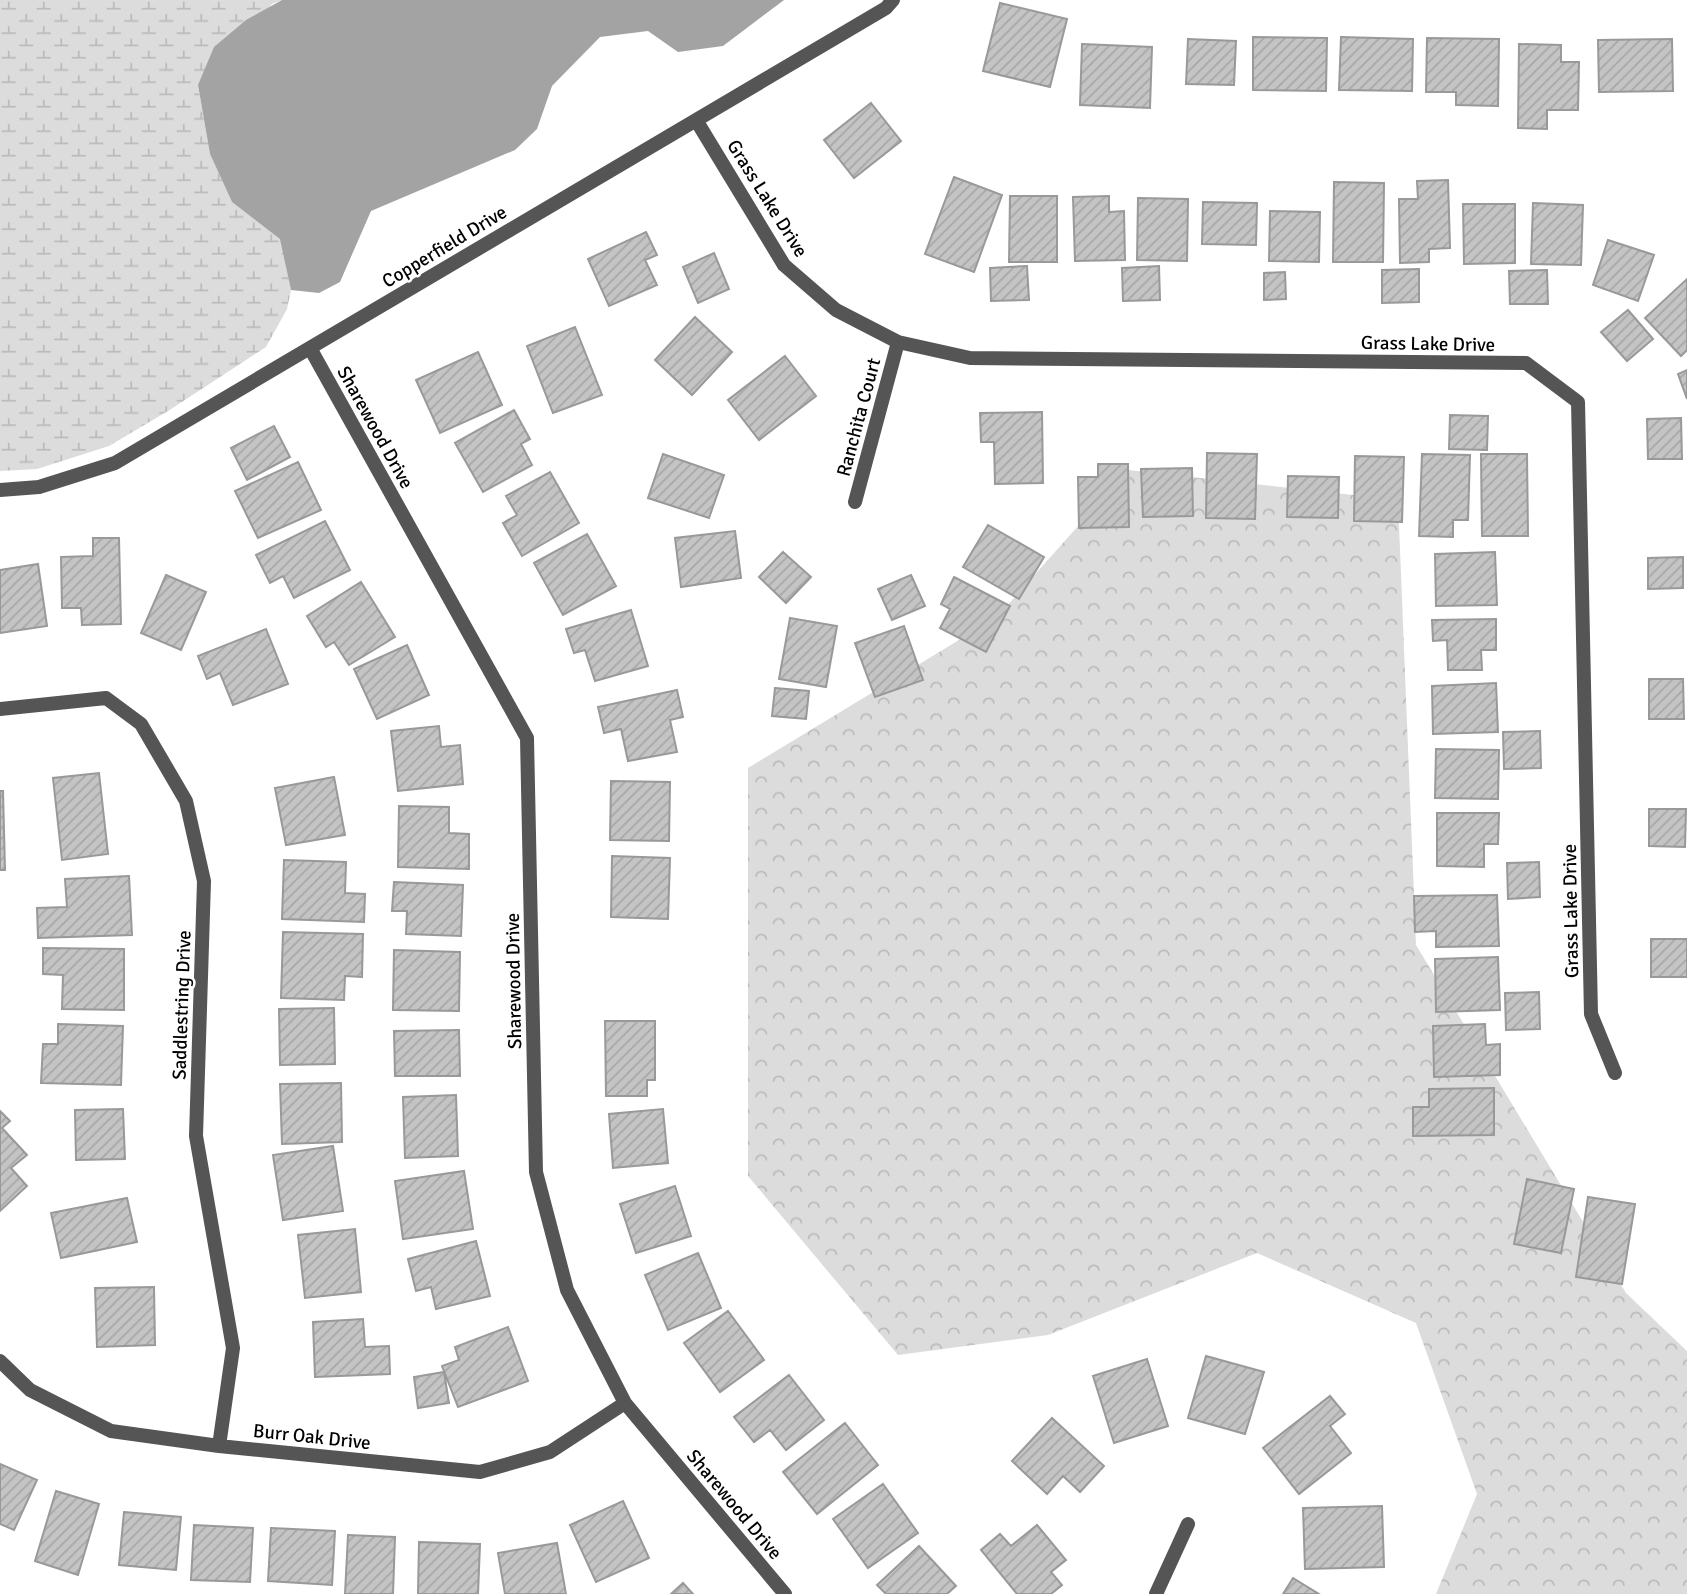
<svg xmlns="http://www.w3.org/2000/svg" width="1687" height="1594" viewBox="0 0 1687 1594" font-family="Signika,sans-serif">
<defs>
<pattern id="forest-crowns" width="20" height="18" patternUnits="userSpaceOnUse" patternTransform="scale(1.75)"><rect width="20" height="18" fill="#dcdcdc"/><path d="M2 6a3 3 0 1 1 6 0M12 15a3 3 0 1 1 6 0" fill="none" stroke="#bbb"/></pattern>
<pattern id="wetland-marsh" width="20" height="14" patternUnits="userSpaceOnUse" patternTransform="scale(1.75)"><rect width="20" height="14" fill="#dcdcdc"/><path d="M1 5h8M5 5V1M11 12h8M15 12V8" fill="none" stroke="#bbb"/></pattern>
<pattern id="building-hatch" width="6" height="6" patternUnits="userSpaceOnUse" patternTransform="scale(1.75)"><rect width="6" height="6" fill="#c4c4c4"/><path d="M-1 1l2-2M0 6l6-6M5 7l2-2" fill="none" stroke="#a7a7a7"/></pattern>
</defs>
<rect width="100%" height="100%" fill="#fff"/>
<path fill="url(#forest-crowns)" d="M1128 470 1398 500 1416 945 1626 1293 1687 1351V1594H1436L1477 1494 1416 1323 1257 1253 1048 1335 898 1355 748 1176V768L997 617Z"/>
<path fill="url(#wetland-marsh)" d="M0 0H282L272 4 198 85 210 154 232 202 281 239 291 290 287 309 266 347 168 411 109 446 37 469 0 471Z"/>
<path fill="#a3a3a3" d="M282 0H784L723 46 678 52 648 31 600 37 552 86 537 129 515 150 371 211 340 282 319 293 291 290 280 239 232 202 210 154 198 85 214 47 246 20Z"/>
<path fill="url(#building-hatch)" stroke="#999" stroke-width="2" d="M1000 3 1067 19 1050 87 983 71Z
M1253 37 1327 38 1326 91 1253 90Z
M1341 37 1413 39 1412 91 1339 90Z
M1427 38 1499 39 1498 106 1456 105V92H1426Z
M1188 39 1236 41 1234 85 1186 84Z
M1672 39 1673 91 1599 92 1598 40Z
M1082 44 1152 47 1150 108 1080 105Z
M1519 44 1561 45V62H1579L1578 110H1547V129L1518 128Z
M871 103 901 141 854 178 824 140Z
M954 177 1002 195 974 272 925 254Z
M1448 180 1450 248 1429 249V262L1400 263 1399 199H1418L1417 181Z
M1334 182 1384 183 1383 262H1333Z
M1010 196H1057V262H1009Z
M1109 196V212L1124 211 1125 260 1075 261 1073 197Z
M1138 198 1188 199 1187 261 1137 260Z
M1203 202 1257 203 1256 245 1202 244Z
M1533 203 1583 205 1581 265 1531 264Z
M1463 204H1515V263L1464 264Z
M1270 211 1320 212 1319 262 1269 261Z
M646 232 657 255 645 260 657 285 609 306 588 259Z
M1608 240 1654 255 1638 301 1593 285Z
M714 253 729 289 698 303 683 267Z
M1027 266 1029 300 991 301 990 268Z
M1159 266 1160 300 1123 301 1122 268Z
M1419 269V302L1382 303V270Z
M1547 270 1548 304H1510L1509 271Z
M1285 272 1286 299 1264 300V273Z
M1687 279V350L1681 356 1645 318Z
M1628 310 1653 339 1627 361 1601 332Z
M695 317 732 352 692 395 655 360Z
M575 327 602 395 553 413 527 346Z
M478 352 502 405 440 433 416 380Z
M785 356 816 396 759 440 728 400Z
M1687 370V399L1678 374Z
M514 410 530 439 521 444 532 465 483 492 455 443Z
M1042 412 1043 483 995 484 994 442H981L980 413Z
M1450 415 1488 416 1487 450 1449 449Z
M1681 418 1682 459H1648L1647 419Z
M274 426 290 457 247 480 231 448Z
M1207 453 1257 454 1255 519 1206 518Z
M663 454 724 475 709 518 648 498Z
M1422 454 1470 455 1468 520H1453V537L1419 536Z
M1481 454H1527L1528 536H1482Z
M1355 456 1404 457 1402 522 1354 521Z
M298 462 321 510 258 538 235 491Z
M1098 464H1128L1129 527 1079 528 1078 477H1098Z
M1192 468 1193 516 1143 517 1141 469Z
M550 472 579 523 522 556 503 523 517 515 506 496Z
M1288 476 1339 477 1338 518 1287 517Z
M325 521 350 570 294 598 283 576 270 583 256 555Z
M988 525 1044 557 1019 599 963 567Z
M735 531 741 578 681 587 675 538Z
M587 534 616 586 563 615 534 563Z
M93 538H119L121 624 82 625 81 608H62L61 557 93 556Z
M783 552 811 577 786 603 759 577Z
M1495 552 1497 605 1436 606 1435 554Z
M1683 557V588L1648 589V558Z
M38 564 47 626 0 633V570Z
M166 575 206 592 181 650 141 633Z
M911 575 925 606 892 620 878 589Z
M954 577 1010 606 986 652 940 628 950 609 941 604Z
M361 582 395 637 349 665 334 642 326 647 307 616Z
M631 610 648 666 595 681 585 650 574 653 566 629Z
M790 618 837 626 826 687 779 679Z
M1496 619V650H1481L1482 670H1448L1447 640 1433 641 1432 620Z
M904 626 923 680 875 697 855 643Z
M266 629 288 684 233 705 220 673 207 679 198 656Z
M407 645 429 695 377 719 354 669Z
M1649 679H1683L1684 719H1649Z
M1496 683 1498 732 1433 734 1432 686Z
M775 688 809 691 806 719 772 716Z
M677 690 683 717 670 720 677 752 628 761 621 729 604 733 598 707Z
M439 726 441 747 460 745 463 784 398 791 391 731Z
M1540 731 1541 768 1504 769 1503 732Z
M1436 749 1499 750 1498 799 1435 798Z
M99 773 108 854 62 860 53 778Z
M334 777 345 835 286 845 275 788Z
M611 781 670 782 669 841 610 840Z
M0 791H3L5 870H0Z
M399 806 449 807V833L469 834V869L398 867Z
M1649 809H1686L1685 847 1649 846Z
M1437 813H1499L1498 844H1484V867L1437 866Z
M612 856 670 858 668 919 611 917Z
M284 860 346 862 345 893 365 894 364 922 282 919Z
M1539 862 1540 897 1508 899 1507 863Z
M129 876 132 935 38 938 37 908 67 907 65 879Z
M394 882 463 885 461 936 406 934 407 911H392Z
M1497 895 1499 946 1436 947V931L1415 932 1414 896Z
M283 932 363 934 362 977 345 976 344 1000 281 998Z
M1651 939H1687V977H1651Z
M43 948 124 949V1010L62 1009 63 975 43 974Z
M394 950 460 952 459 1011 393 1010Z
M1498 957 1500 1010 1436 1012 1435 959Z
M1539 992 1540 1029 1506 1030 1505 993Z
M334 1008 335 1064 280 1065 279 1009Z
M605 1021H655V1080H647V1096H606Z
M58 1024 123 1026 121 1085 41 1083 43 1044H58Z
M1485 1024 1486 1045 1500 1044V1075L1434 1077 1433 1026Z
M459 1030 460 1076H395L394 1031Z
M341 1083 342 1142 282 1144 280 1084Z
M1494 1088V1135L1413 1136V1107H1429V1089Z
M456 1095 458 1156 405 1158 403 1097Z
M123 1109 125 1159 76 1160 75 1110Z
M663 1109 668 1163 613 1168 609 1114Z
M0 1111 10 1121 2 1128 27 1155 11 1168 27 1186 0 1211Z
M333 1146 343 1211 283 1220 273 1155Z
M464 1171 473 1229 403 1239 395 1181Z
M1527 1179 1574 1189 1561 1253 1514 1244Z
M675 1186 691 1236 636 1253 620 1204Z
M1588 1197 1635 1204 1622 1284 1576 1277Z
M127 1198 137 1242 61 1258 51 1213Z
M355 1229 361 1292 305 1298 298 1235Z
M476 1241 490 1296 436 1309 431 1287 416 1291 408 1259Z
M698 1253 721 1308 668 1330 645 1275Z
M154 1287 155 1345 97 1347 95 1288Z
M728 1311 764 1360 720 1392 684 1343Z
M363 1319 365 1347 389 1346 390 1374 315 1377 313 1322Z
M508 1327 528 1381 458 1407 442 1366 459 1360 455 1347Z
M1206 1356 1264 1372 1245 1434 1188 1418Z
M1147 1359 1168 1426 1114 1443 1093 1376Z
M444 1372 449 1403 418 1408 414 1377Z
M789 1375 824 1420 786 1450 770 1430 754 1442 734 1417Z
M1330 1396 1345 1414 1330 1426 1351 1453 1299 1494 1263 1448Z
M1052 1418 1104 1466 1080 1492 1063 1476 1047 1494 1012 1461Z
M845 1423 878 1465 817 1514 783 1472Z
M0 1464 37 1480 14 1530 0 1524Z
M883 1484 918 1533 868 1568 833 1519Z
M56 1491 99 1504 78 1575 35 1561Z
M623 1501 649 1558 596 1582 570 1525Z
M1382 1506 1384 1567 1305 1569 1303 1508Z
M124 1512 181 1517 176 1570 119 1565Z
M194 1525 253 1528 250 1582 191 1580Z
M1037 1525 1066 1560 1051 1572 1062 1585 1051 1594H1017L981 1550 1000 1534 1011 1546Z
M271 1528 335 1531 332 1585 268 1581Z
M348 1535 395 1537 393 1594H345Z
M419 1542 480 1544 478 1594H418Z
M557 1543 566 1594H505L498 1553Z
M919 1546 956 1586 947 1594H886L877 1585Z
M1293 1578 1319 1594H1283Z
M683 1583 693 1594H671Z"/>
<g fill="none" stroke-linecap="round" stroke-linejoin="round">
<path stroke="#555" stroke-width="14" d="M696 120 784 265 836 310 898 342 970 358 1526 363 1578 402 1591 1014 1615 1073
M310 348 527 738 536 1172 567 1290 625 1403 785 1594
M0 490 39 487 115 463 886 8 893 0
M855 502 898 342
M0 709 106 698 141 724 186 801 204 881 196 1136 233 1348 219 1446
M0 1361 30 1390 111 1431 219 1446 480 1472 550 1452 625 1403
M1156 1594 1188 1524"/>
</g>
<g text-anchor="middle" stroke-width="5" stroke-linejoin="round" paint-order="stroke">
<g font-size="19" fill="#000" stroke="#fff">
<text transform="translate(768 198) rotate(58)" y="7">Grass Lake Drive</text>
<text transform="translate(444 246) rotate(-31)" y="7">Copperfield Drive</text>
<text transform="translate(1428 343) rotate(1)" y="7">Grass Lake Drive</text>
<text transform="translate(858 417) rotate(-75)" y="7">Ranchita Court</text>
<text transform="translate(376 427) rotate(61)" y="7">Sharewood Drive</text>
<text transform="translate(1570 911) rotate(-91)" y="7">Grass Lake Drive</text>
<text transform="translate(513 981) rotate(-91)" y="7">Sharewood Drive</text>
<text transform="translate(181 1005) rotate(-88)" y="7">Saddlestring Drive</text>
<text transform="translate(312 1436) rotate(6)" y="7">Burr Oak Drive</text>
<text transform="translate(735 1504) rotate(50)" y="7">Sharewood Drive</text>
</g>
</g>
</svg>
